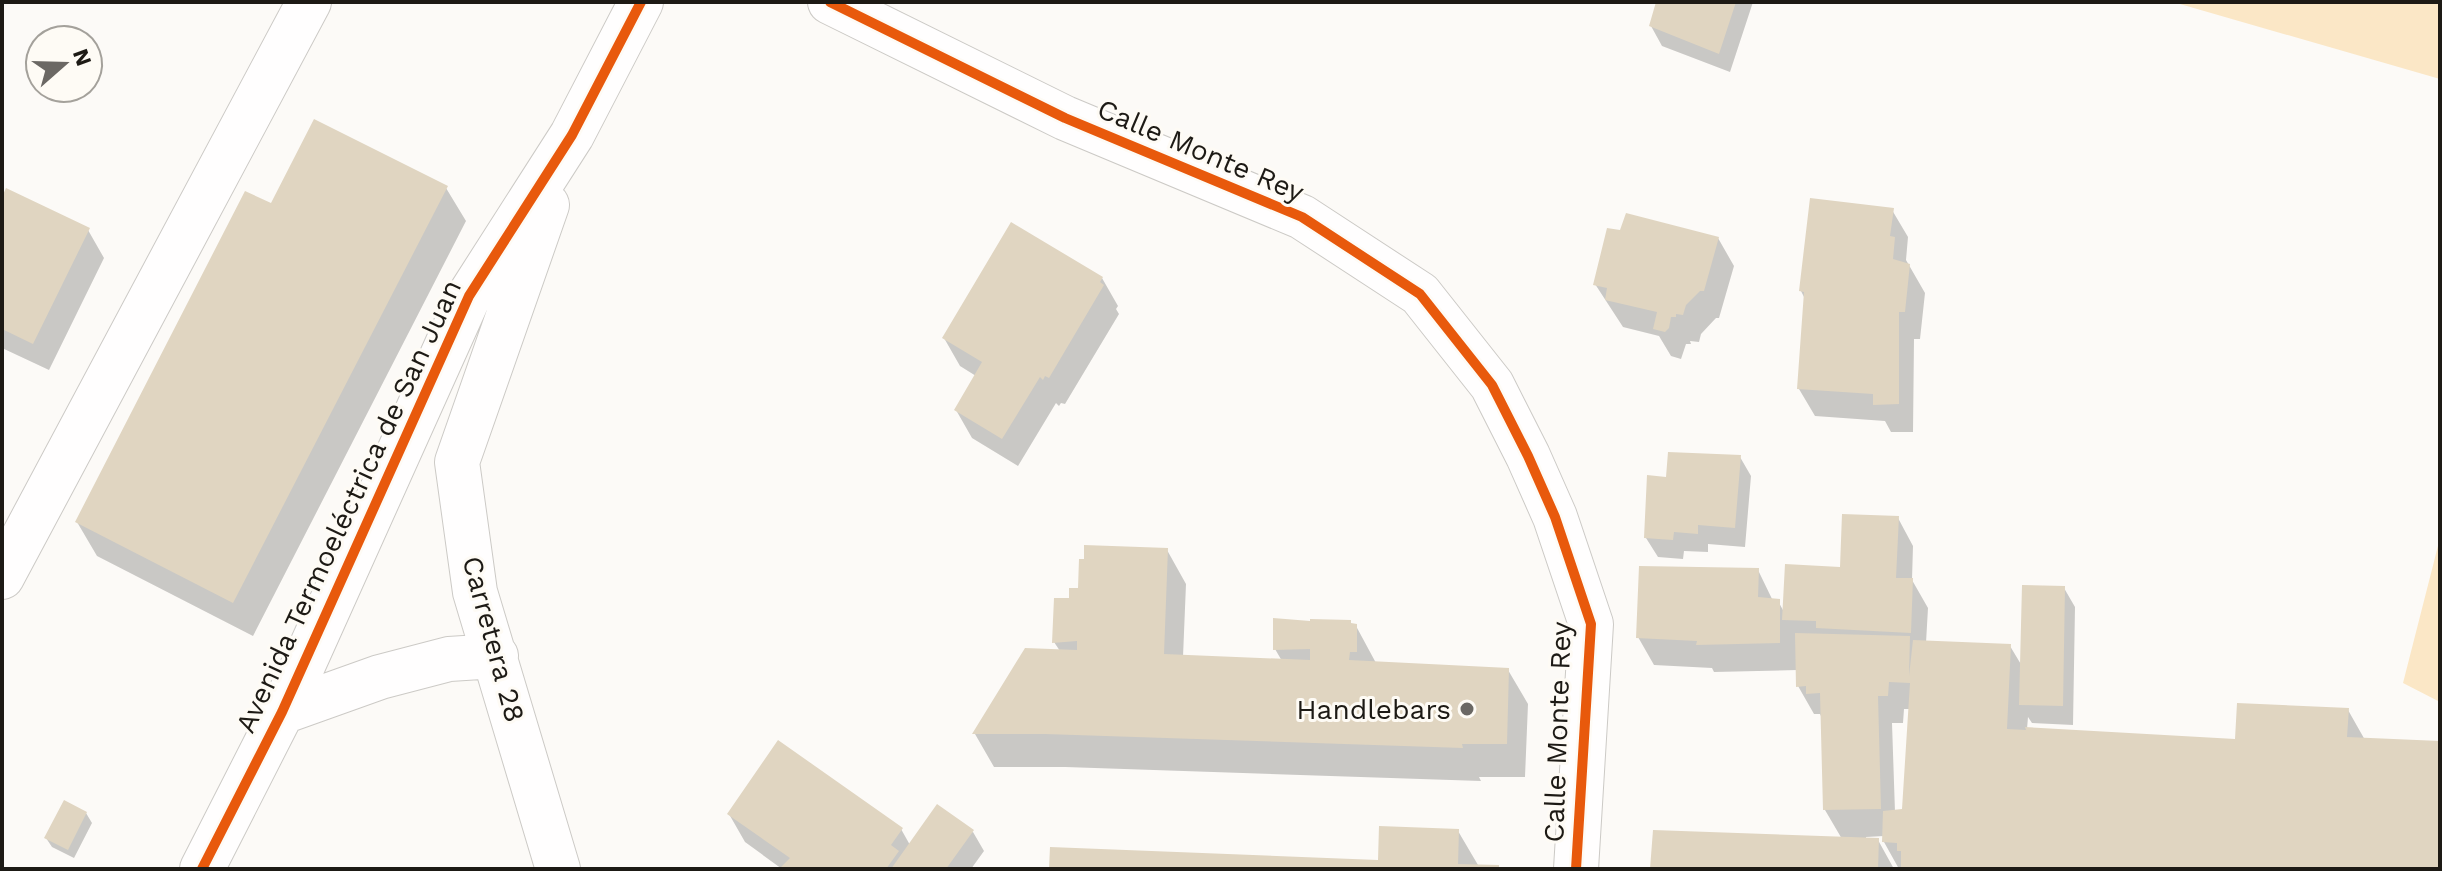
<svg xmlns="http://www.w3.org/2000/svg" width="2442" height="871" viewBox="0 0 2442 871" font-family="'Work Sans',sans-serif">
<rect width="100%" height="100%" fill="#fcfaf7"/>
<path fill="#fbe7c6" d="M2173 2H2440V79Z
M2440 538V702L2403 683Z"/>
<path fill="#0003" fill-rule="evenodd" d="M1659 2H1753L1730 72 1662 46 1651 26Z
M446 188 466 221 253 636 97 556 77 522 271 206Z
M2 201 88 230 104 258 49 370 2 348Z
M1892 210 1908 237 1906 260 1925 293 1920 339H1914L1913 432H1891L1885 421 1815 416 1799 389 1805 299 1801 291Z
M1718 238 1734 266 1719 318H1716L1701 334 1699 342 1690 341 1691 344H1686L1681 359 1671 356 1659 336 1623 327 1595 284Z
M1102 278 1118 306 1116 309 1119 314 1065 404 1061 403 1059 406 1056 403 1018 466 972 438 956 410 976 376 960 366 944 338Z
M1740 457 1751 476 1745 547 1708 544V552L1684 551 1683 559 1658 557 1646 538 1668 479Z
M1898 518 1913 546 1912 580 1928 608 1926 643 2010 646 2022 666 2064 588 2075 607 2073 725 2032 723 2028 717 2027 729 2237 741 2348 710 2365 740 2440 745V869H1899L1884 842V836L1866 837V840H1878L1894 869H1652L1842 839 1825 810 1822 718 1820 714H1814L1798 686V670L1714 672 1712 668 1654 665 1638 637 1758 570 1773 601H1778L1784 612 1841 569ZM1904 709H1910L1904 811 1895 812 1892 723H1903Z
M1167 550 1186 584 1183 657 1282 661 1275 649 1352 625 1356 626 1376 663 1508 670 1528 704 1525 777H1479L1481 781 1065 767H994L975 734 1060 651 1054 642 1071 600 1080 589Z
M86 813 92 823 74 858 52 847 46 838Z
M729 814 901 829 910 845 973 832 984 851 971 869H782L745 842Z
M1458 831 1478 865 1499 869H1051L1380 862Z"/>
<path fill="#e0d5c1" d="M1656 2H1736L1719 54 1649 26Z
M314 119 448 186 233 603 75 522 245 191 271 203Z
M6 188 90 228 33 344 2 329V197Z
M1810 198 1894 208 1890 236 1895 237 1893 259 1910 264 1905 312H1899V404L1873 405V394L1797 389 1804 292 1799 291Z
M1626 213 1719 237 1704 291H1700L1686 305 1683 315 1676 314V317H1671L1669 328 1665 332 1653 329 1657 312 1605 300 1607 288 1593 285 1607 228 1620 230Z
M1011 222 1103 277 1100 282 1104 285 1049 378 1045 376 1043 380 1040 377 1002 439 954 410 982 362 942 338Z
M1668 452 1741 455 1735 528 1698 525V534L1674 532 1673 540 1644 538 1647 475 1666 477Z
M1842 514 1899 516 1896 578H1913L1911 633 1816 628V621L1782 620 1785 564 1840 567Z
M1084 545 1168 548 1164 654 1310 660V649L1273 650V618L1310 621V619L1351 620V623L1357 624V652H1350L1349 660 1509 668 1507 744H1462L1463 748 1045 734H972L1025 648 1077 650V641L1052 643 1054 598H1069V588H1078L1079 559H1084Z
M1639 566 1759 568 1758 597 1780 599V643L1696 645 1697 641 1636 638Z
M2022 585 2065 586 2063 706 2019 705Z
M1795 633 1910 636 1909 676 1913 640 2011 644 2007 729 2026 730 2025 727 2235 739 2237 703 2349 708 2347 737 2440 741V869H1901V851H1897V843L1882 842 1883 811 1902 809 1910 683 1889 682 1888 696H1878L1881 809 1823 810 1820 693 1806 694V686L1796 687Z
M778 740 903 828 891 845 899 851 886 869H779L790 858 727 814Z
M64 800 87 812 68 850 44 838Z
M937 804 974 830 946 869H891Z
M1379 826 1459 829 1458 864 1499 865V869H1049L1050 847 1378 860Z
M1653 830 1879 838 1878 869H1650Z"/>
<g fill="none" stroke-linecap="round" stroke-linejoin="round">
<defs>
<path id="minor" d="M830 2 1065 118 1302 217 1420 294 1492 385 1528 456 1555 517 1591 624 1576 869
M547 205 457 462 475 592 558 869
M2 577 309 2
M282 712 380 677 449 659 496 656
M202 869 282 712 469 296 572 135 641 2"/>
</defs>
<use href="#minor" stroke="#cccac6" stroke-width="46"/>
<use href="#minor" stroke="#fffefe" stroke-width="44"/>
<defs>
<path id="cycleway" d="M830 2 1065 118 1302 217 1420 294 1492 385 1528 456 1555 517 1591 624 1576 869
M202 869 282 712 469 296 572 135 641 2"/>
</defs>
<use href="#cycleway" stroke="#fefbf5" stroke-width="15"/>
<use href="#cycleway" stroke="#e8590c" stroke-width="10"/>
</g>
<circle fill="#6b6864" stroke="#fefbf5" stroke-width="3" cx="1467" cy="709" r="8"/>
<g text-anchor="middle" stroke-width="6" stroke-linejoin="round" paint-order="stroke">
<g font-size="28" fill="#1d1a15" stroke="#fefbf5">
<text transform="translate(1201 150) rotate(23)" y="10">Calle Monte Rey</text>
<text transform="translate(348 506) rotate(-65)" y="10">Avenida Termoeléctrica de San Juan</text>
<text transform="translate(494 639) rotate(75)" y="10">Carretera 28</text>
<text transform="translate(1557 732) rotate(-88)" y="10">Calle Monte Rey</text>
</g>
<g font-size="28" fill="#1d1a15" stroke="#fefbf5" text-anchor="end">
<text x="1451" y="719">Handlebars</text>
</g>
</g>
<rect width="2442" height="871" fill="none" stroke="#1d1a15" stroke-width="8"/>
<g transform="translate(64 64) rotate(70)"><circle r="38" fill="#fefbf5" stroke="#a4a19b" stroke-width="2"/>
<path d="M0-6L14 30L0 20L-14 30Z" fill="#6b6864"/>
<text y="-12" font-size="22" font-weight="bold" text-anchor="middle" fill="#1d1a15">N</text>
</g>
</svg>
